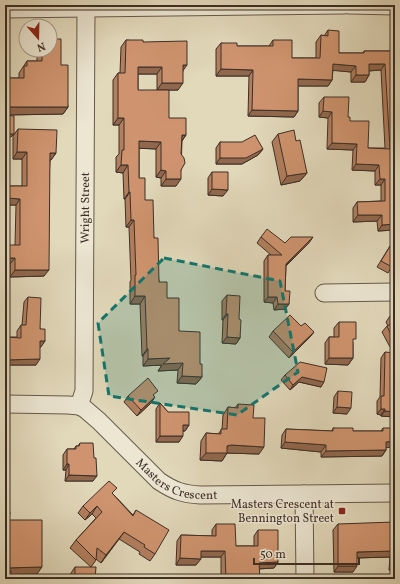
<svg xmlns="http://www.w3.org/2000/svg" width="400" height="584" viewBox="0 0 400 584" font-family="Vollkorn,serif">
<rect width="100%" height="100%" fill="#e2d9bb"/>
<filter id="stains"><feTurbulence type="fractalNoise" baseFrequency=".005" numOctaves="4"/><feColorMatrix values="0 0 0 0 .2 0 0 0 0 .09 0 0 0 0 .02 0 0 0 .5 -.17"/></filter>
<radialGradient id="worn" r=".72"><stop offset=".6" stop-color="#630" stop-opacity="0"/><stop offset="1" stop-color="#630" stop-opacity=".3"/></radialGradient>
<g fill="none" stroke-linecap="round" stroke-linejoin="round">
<defs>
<g id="street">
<path d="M349 5 395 6"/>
<path d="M5 9 344 5"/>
<path d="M324 293 395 292"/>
<path id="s1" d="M5 404 68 405 79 406 85 409 99 421 159 481C174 491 183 494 200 495L395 493"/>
<path id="s2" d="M79 406 84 391 86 9"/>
<path d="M304 494 305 579"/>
</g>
</defs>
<use href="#street" stroke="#66594b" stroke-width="19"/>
<use href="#street" stroke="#ece6d3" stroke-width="17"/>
</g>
<path fill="#b27f5f" stroke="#3d2e26" d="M328 30 339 53H363L364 51H391V46L395 41V230L378 231 377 221 353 222V208L357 202 381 201V185H375V171L352 170 353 150 327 149 328 118 319 117V103L324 97 348 117 350 121 368 148H385L381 70 369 71V75L365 82H351V72L333 70 332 80 328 86H298V111L294 117 248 116 249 76H216V49L221 43 237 46H269L273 40 292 58H316V42L321 35 324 36Z
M126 40 143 42 183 71 178 90H157V74H138V90L169 118 186 135 182 141 181 170 176 186H161V178L156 177V149L139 148V178L154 238 159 282 167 298 179 331 200 364 202 377 196 384 177 383 178 370 158 371 162 365 143 366V356H142L140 304H130V282L131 280 129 227H126L125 199H124L123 173 116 172V157L119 154V125H113V80L118 73H120L121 47Z
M37 50H50L61 65 68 107 63 114 5 115V84L9 78H19V73L27 61H37Z
M18 129 56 153 51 160H50L44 276 10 277V264L15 245 16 205H5V190L8 186H22V159H13V136Z
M278 134 296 141 307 173 300 181 281 185 272 142Z
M220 142 263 149 258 155 242 164H216V148Z
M212 172 223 196 208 195V178Z
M261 237 285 243H309L286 266 285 291 289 304 285 309 274 310 273 303 264 302V261L268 255H271L257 243Z
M395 238V270L391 268 388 273 377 267Z
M227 295 239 319 240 338 236 344 222 343 223 320H222V301Z
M28 297 45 341 40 347 36 365H5V337H17V331L21 325H22L24 302Z
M395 314V344L390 347 382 332 387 326H388L386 322 390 316Z
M339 322 353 343V358L348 365 325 364V343L329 337H334V328Z
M273 331 314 332 309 338 289 358 269 337Z
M385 352 395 417 381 416V415L377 414V401L380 397 381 358Z
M285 375 321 387 299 382 290 390 281 380Z
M338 391 347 414 333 413 334 397Z
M128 396 154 397 151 403 137 416 124 402Z
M160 403 168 412 189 425 185 431H183L179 442H156V409Z
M238 404 253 418 259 454 227 453 222 461 200 460 201 441 206 433 218 434 222 429 223 415 228 407 235 408Z
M333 428 353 431H381L383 428 386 450 382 456 321 457V452L281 448 282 435 286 429 332 431Z
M80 443 93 481H65L66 470H63V455L67 449H74L76 446H78Z
M113 494 133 515 136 510 155 554 150 561 139 554 140 552 119 539 101 563 96 559V560L91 567 70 548 76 540 96 518 92 514 85 520 78 513 83 506Z
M216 524 236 546H254V536L258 530 278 562 274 568 259 569 260 579H221V557H201L196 565H176L177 541 181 535 212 536V530Z
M338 524 394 551H395V570H389L390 557 357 558 353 572H334L333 530Z
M75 567 95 579H70L71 573Z"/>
<path fill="#91684e" stroke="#3d2e26" d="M333 64 356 66 351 72 328 70Z
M369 64H385L381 70 365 71Z
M183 65H187L182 72Z
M138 67H162L157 74H133Z
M221 69 253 70 249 76H216Z
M356 75H369L365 82H351Z
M298 79 332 80 328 86H294Z
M162 83H183L178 90H157Z
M9 107H68L63 114 5 115V113Z
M252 110 298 111 294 117 248 116Z
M323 111 332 112 328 118 319 117Z
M118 118H124L119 125H113Z
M5 134H14L11 137H5Z
M182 135H186L181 142Z
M139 141 161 142 156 149 134 148Z
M332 143 357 144 353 150 327 149Z
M263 149 258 155 242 164H216L220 158Z
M17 152H27L22 159H13Z
M50 153H56L51 160 45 159Z
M356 164 379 165 375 171 352 170Z
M121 165H128L123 173 116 172Z
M161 170 166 171 161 178 156 177Z
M307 173 300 181 281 185 287 176Z
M166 179H181L176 186H161Z
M380 179H385L381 185H375Z
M212 189 228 190 223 196 208 195Z
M129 192H130L125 199H124Z
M7 198 20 199 16 205H5V202Z
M358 215H382L377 221 353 222Z
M131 220H134L129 227H126Z
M395 224V230L378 231 382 225Z
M313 237 309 243 282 269 286 264Z
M5 258H15L10 264H5Z
M15 270H49L44 276 10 277Z
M135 296H145L140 304H130Z
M268 297H277L273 303 264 302Z
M278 304H289L285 309 274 310Z
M226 314H228L223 320H222Z
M314 332 309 338 289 358 293 352Z
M227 337 240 338 236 344 222 343Z
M395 340V344L390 347 394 341Z
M40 341H45L41 347H36Z
M147 349H148L143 356H142Z
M170 358 183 363 178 370 158 371 162 365 143 366 148 359Z
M329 358H353L348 365 325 364Z
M40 359 36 365H5V360Z
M182 376 202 377 196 384 177 383Z
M302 377 324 382 321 387 299 382 290 390 293 385Z
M155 397 151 403 137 416 141 410Z
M337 407 351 408 347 414 333 413Z
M381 409H385L381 415 377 414Z
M385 411 395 412V417L381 416Z
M183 425H189L185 431H179Z
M160 436H183L179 442H156Z
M395 441V447L382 448 386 442Z
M285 442 326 445 321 452 281 448Z
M231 445 264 447 259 454 226 453H227L222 461 200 460 206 453Z
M386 450 382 456 321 457 326 451Z
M67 464H69L66 470H63Z
M69 475 97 476 93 481H65Z
M97 506 92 514 85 520 90 513Z
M124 532 119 539 101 563 106 555Z
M201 551H225L221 557H197Z
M394 551 390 557 352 558 357 552Z
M180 558 201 559 196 565H176Z
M278 562 274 568 255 569 259 563Z
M393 564 395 565V570H389Z
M338 566H357L353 572H334Z
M42 567 37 574 5 575V568Z"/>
<path fill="#cf946f" stroke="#3d2e26" d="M328 30 339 31V53H364V51H395V224L382 225V215H358L357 202 385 201V179H380L379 165 356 164 357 144 332 143V112L323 111 324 97H349L348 117H350V121H369L368 148 390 149 385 64H369V75H356V66L333 64 332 80 298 79V111L252 110 253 70 221 69V43H237V46H273V40H292V58H320L321 35 328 36Z
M50 39H61V65H68V107H9V78H24V66H27V61H42V50H50Z
M126 40H143V42L187 41V65H183V83H162V67H138V90H169V118H186V135H182L181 154 184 158 185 163 181 170V179H166V171L161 170V142L139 141V178H145V200H153L154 238H158L159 282H167V298H179V331L200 332V364H202V377L182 376 183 363 163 364 170 358 148 359V349H147L145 296H135V275H136L134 220H131L130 192H129L128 165H121L122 150H124V118H118V73H125Z
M5 115 14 116V134H5Z
M18 129 57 130 56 153H50L49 270H15V258H5V245H20V199L7 198 8 186H27V152H17Z
M294 130 296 141 300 140 307 173 287 176 278 134Z
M255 135 263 149 246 158H220V142H242Z
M212 172H228V190L212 189Z
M267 229 285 243 291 237H313L286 264 285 291H290L289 304H278L277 297H268V255H282L261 237Z
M395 238V262L392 267 381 261Z
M227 295 240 296 239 319 241 320 240 338 227 337 228 314H226Z
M28 297 41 298 40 329H45V341H40V359L5 360V337L21 338V325H26Z
M395 314V340L394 341 387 326 394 323 390 316Z
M290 315 301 326 305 323 314 332 293 352 273 331Z
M339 322H356V339H353V358H329V337H339Z
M385 352 395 353V412L385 411V409H381V396H384Z
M300 362 327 368 324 382 302 377 293 385 285 375Z
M148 378 158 391 153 395 155 397 141 410 128 396Z
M338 391 352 392 351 408 337 407Z
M160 403 168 412H189V425H183V436H160Z
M238 404 254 405 253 418H265L264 447 231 445 227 446V453H206V433L221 434V429H227L228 407 238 408Z
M333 428H353V431H383V428H395V441L386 442V450L326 451V445L285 442 286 429 333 431Z
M80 443H93L94 458H96L97 476 69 475V464H67V449H76V446H79Z
M109 481 117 488 112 493 133 516 136 510 169 530 155 554 144 547 145 545 124 532 106 555 97 548 96 560 76 540 102 512 97 506 90 513 83 506Z
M5 511 10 512 9 520H42V567L5 568Z
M394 522V551L357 552V566H338V524Z
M216 524H235L236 546H258V530H278V562L259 563 260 579H226L225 551H201V559L180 558 181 535 216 536Z
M393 551H395V565L393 564Z
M75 567H96L95 579H75Z
M5 571H11V579H5Z"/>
<path fill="#0f766e" fill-opacity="0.2" stroke="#0f766e" stroke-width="3" stroke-dasharray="8 5" stroke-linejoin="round" d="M164 258 280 281 298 372 237 415 109 396 98 323Z"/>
<rect fill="#8f2418" stroke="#ece6d3" stroke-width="1.5" x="338" y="507" width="8" height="8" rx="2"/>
<g text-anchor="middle" stroke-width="3" stroke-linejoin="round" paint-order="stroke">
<g font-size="12" fill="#3d2e26" stroke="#ece6d3">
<text dy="4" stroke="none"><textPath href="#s2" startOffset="199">Wright Street</textPath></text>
<text dy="4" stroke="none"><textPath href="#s1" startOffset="200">Masters Crescent</textPath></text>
</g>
<g font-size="12" fill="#3d2e26" stroke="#ece6d3" text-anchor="end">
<text x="334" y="508">Masters Crescent at<tspan x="334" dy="14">Bennington Street</tspan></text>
</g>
</g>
<rect width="400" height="584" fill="none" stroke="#e2d9bb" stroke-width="20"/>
<rect x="6" y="6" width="388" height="572" fill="none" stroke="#3d2e26" stroke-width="2"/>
<rect x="10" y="10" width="380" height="564" fill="none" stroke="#3d2e26"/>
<g transform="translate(38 38) rotate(160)"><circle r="19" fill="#ece6d3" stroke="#a69c8e"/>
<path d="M0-3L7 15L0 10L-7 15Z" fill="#8f2418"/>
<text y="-6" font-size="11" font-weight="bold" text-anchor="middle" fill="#3d2e26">N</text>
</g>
<path d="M254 558v6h105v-6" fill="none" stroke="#3d2e26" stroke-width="2"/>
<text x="260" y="558" font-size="12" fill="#3d2e26" stroke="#ece6d3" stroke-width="3" paint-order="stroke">50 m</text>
<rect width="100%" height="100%" filter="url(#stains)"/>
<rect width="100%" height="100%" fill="url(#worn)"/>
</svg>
